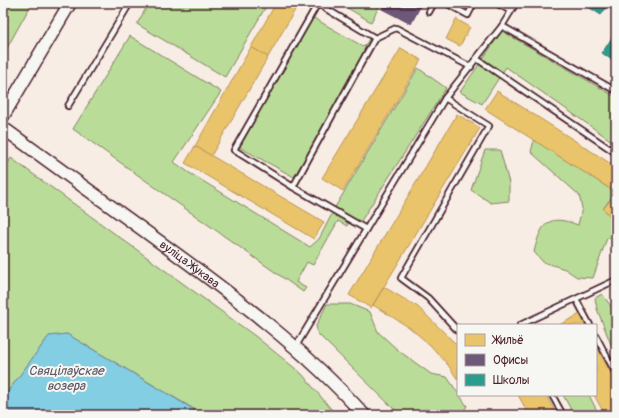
<svg xmlns="http://www.w3.org/2000/svg" width="619" height="418" font-family="Pangolin,sans-serif">
  <style>
    .green { fill: #b9dd98; stroke: #827e62 }
    .water { fill: #83cee3; stroke: #6c8899 }
    .homes { fill: #e9c46a; stroke: #b99257 }
    .offices { fill: #6d597a; stroke: #624862 }
    .schools { fill: #2a9d8f; stroke: #347771 }
    .lines { fill: none; stroke-linecap: round; stroke-linejoin: round }
    .lane-casing { stroke: #4a1f2b; stroke-width: 8 }
    .secondary-casing { stroke: #4a1f2b; stroke-width: 15 }
    .lane { stroke: #f6f6f2; stroke-width: 4.5 }
    .secondary { stroke: #f6f6f2; stroke-width: 12 }
    .labels { text-anchor: middle; stroke-width: 4; stroke-linejoin: round; paint-order: stroke }
    .street-label { font-size: 12px; fill: #4a1f2b; stroke: #f6f6f2 }
    .water-label { font-size: 13px; font-style: italic; fill: #5b5462; stroke: #f6f6f2 }
  </style>
  <rect width="100%" height="100%" fill="#f8ede5"/>
  <filter id="ink" filterUnits="userSpaceOnUse"><feTurbulence type="fractalNoise" baseFrequency=".025" numOctaves="2"/><feDisplacementMap in="SourceGraphic" scale="8" xChannelSelector="R" yChannelSelector="G"/><feConvolveMatrix kernelMatrix="1 2 1 2 8 2 1 2 1" color-interpolation-filters="sRGB"/></filter>
  <g filter="url(#ink)">
    <g class="green">
      <path d="M3,3H32L3,55Z"/>
      <path d="M149,3H268L225,77L137,24Z"/>
      <path d="M339,3H381L371,22Z"/>
      <path d="M312,17L364,47L369,39L372,41L317,139L294,177L239,147Z"/>
      <path d="M502,31L616,97V144L506,67L482,104L460,92Z"/>
      <path d="M130,36L221,92L174,162L188,172L310,247L319,239L333,212L349,221L347,226L338,221L313,265L307,262L296,282L306,288L303,292L73,129Z"/>
      <path d="M418,68L446,88L359,224L334,209Z"/>
      <path d="M534,140L615,192L603,209L616,221V238H607L593,278L577,277L565,269L543,262L534,252C541,224 547,213 578,225L582,208L579,195L531,152Z"/>
      <path d="M485,150H500L509,183V201L491,203L471,190Z"/>
      <path d="M11,158L255,336L302,374L336,415H204L67,334L49,336L3,398V172Z"/>
      <path d="M602,294L616,313V357L597,309L595,298Z"/>
      <path d="M327,304H350L370,312L378,332L399,351L431,374L447,377L467,406L461,415H400L318,334L316,326Z"/>
      <path d="M563,395H589L599,415H574Z"/>
    </g>
    <path class="water" d="M67,334L203,415H3V398L49,336Z"/>
    <g class="homes">
      <path d="M276,3H299L268,57L251,47Z"/>
      <path d="M456,19L470,27L460,46L446,39Z"/>
      <path d="M251,47L268,57L211,156L195,146Z"/>
      <path d="M401,48L421,60L343,191L322,178Z"/>
      <path d="M497,91L616,167L615,192L485,109Z"/>
      <path d="M457,114L480,128L371,308L349,295Z"/>
      <path d="M195,146L324,222L314,239L185,163Z"/>
      <path d="M616,194V221L603,209Z"/>
      <path d="M384,287L418,307L458,346V380L448,365L430,345L410,328L373,305Z"/>
      <path d="M580,314L586,325H559Z"/>
      <path d="M596,345L616,383V415H605L594,395H596Z"/>
      <path d="M518,395H546L557,415H529Z"/>
    </g>
    <path class="offices" d="M385,3H422L411,24L382,9Z"/>
    <g class="schools">
      <path d="M582,3H616V12L607,6L601,15Z"/>
      <path d="M613,36L616,38V63L602,53Z"/>
    </g>
    <g class="lines">
      <defs>
        <g id="lane">
          <path d="M318,3L234,150L293,187L375,38L396,28L471,67"/>
          <path d="M446,3L468,15L474,3"/>
          <path d="M496,3L511,11"/>
          <path d="M318,4L375,38"/>
          <path d="M429,12L434,3"/>
          <path d="M502,26L616,91"/>
          <path d="M477,59L616,153"/>
          <path d="M445,98L489,126L401,278L428,298L458,331"/>
          <path d="M68,106L130,3"/>
          <path d="M293,187L366,229"/>
          <path d="M576,299L590,325"/>
          <path d="M520,325L616,280"/>
          <path d="M596,336L616,374"/>
          <path d="M296,346L445,98L502,26L516,3"/>
          <path d="M552,395L563,415"/>
        </g>
        <g id="secondary">
          <path d="M3,116L70,3"/>
          <path id="s1" d="M3,128C57,167 110,206 164,245C235,297 305,349 364,415"/>
        </g>
      </defs>
      <use href="#lane" class="lane-casing"/>
      <use href="#secondary" class="secondary-casing"/>
      <use href="#lane" class="lane"/>
      <use href="#secondary" class="secondary"/>
    </g>
  </g>
  <g class="labels">
    <g class="street-label">
      <text dy="4" stroke="none"><textPath href="#s1" startOffset="231">вуліца Жукава</textPath></text>
    </g>
    <g class="water-label">
      <text x="66" y="375">Свяцілаўскае<tspan x="66" dy="15">возера</tspan></text>
    </g>
  </g>
  <rect width="619" height="418" fill="none" stroke="#f6f6f2" stroke-width="16"/>
  <rect x="8" y="8" width="603" height="402" fill="none" stroke="#4a1f2b" stroke-width="1.5" filter="url(#ink)"/>
  <rect x="457" y="324" width="140" height="72" fill="#f6f6f2" stroke="#b1a0a2"/>
  <rect x="465" y="334" width="20" height="12" fill="#e9c46a" stroke="#b1a0a2"/>
  <text x="493" y="344" font-size="12" fill="#4a1f2b">Жильё</text>
  <rect x="465" y="354" width="20" height="12" fill="#6d597a" stroke="#b1a0a2"/>
  <text x="493" y="364" font-size="12" fill="#4a1f2b">Офисы</text>
  <rect x="465" y="374" width="20" height="12" fill="#2a9d8f" stroke="#b1a0a2"/>
  <text x="493" y="384" font-size="12" fill="#4a1f2b">Школы</text>
</svg>
